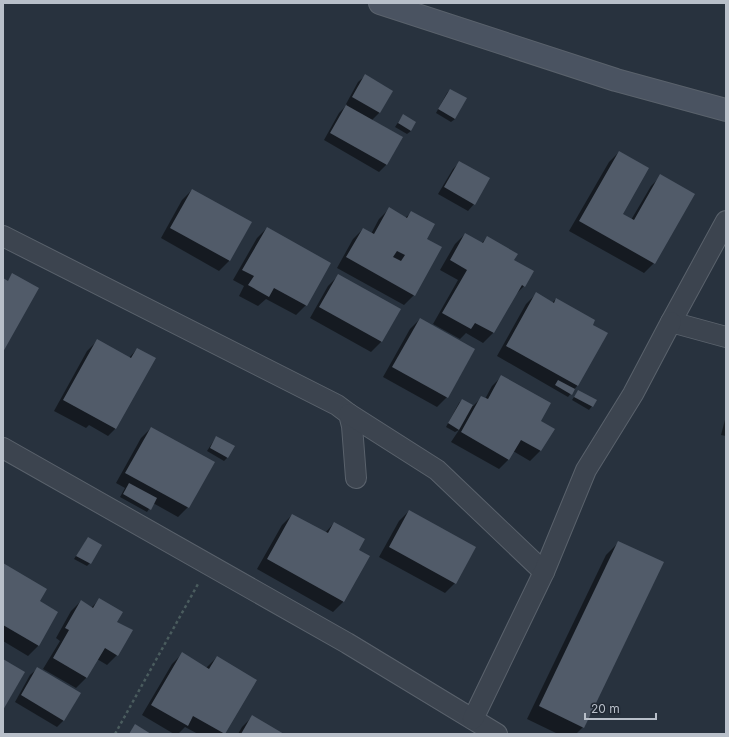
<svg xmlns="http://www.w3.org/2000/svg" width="729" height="737" font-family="Inter,sans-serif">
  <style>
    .shadow { fill: #0007 }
    .building { fill: #515b69; fill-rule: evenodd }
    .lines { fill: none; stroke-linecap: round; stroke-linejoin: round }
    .street-casing { stroke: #5a626c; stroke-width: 22 }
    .secondary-casing { stroke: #5a626c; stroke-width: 24 }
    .path { stroke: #4a5c5e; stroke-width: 2.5; stroke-dasharray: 3 3; stroke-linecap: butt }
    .street { stroke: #3c444f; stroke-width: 20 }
    .secondary { stroke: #4a5361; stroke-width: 22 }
  </style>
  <rect width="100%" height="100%" fill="#28323e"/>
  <g class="shadow">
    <path d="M365,76L392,91L379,113L372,120L402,137L386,165L379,172L324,140L339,113L347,105L346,104L358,82Z"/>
    <path d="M450,90L455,119L451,122L436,113L447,93Z"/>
    <path d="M403,115L411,131L407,134L395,127Z"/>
    <path d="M619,152L621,214L631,220L651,186L661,176L654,263L644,273L569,231L609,162Z"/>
    <path d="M460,162L474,204L468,211L438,194L453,169Z"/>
    <path d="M192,190L251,223L229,261L219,271L161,238L182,200Z"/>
    <path d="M389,209L405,218L412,212L426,239L414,295L404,305L337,268L353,239L363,229L371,234L379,219Z"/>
    <path d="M267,228L306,305L296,315L266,299L258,306L239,296L244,286L233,280L257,238Z"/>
    <path d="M465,234L482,243L487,237L524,286L514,296L493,333L483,343L466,333L460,339L433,324L458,280L440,270L455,244Z"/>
    <path d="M338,276L399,310L381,342L371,352L310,318L328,286Z"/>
    <path d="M536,294L552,303L556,299L592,325L607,334L577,386L568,397L497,356L526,304Z"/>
    <path d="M420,319L447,397L437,407L383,377L410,329Z"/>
    <path d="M97,341L129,358L137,349L154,359L115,429L108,436L89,425L86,428L54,411L87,351Z"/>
    <path d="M502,376L540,421L553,429L540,451L530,461L513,451L509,459L499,469L451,442L459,430L455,432L446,427L459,403L462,400L473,406L482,397L485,399L492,386Z"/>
    <path d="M578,391L596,401L589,410L572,400Z"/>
    <path d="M726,416V436L721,435Z"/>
    <path d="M151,428L188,507L178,517L153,503L147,512L120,497L125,488L116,483L141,438Z"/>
    <path d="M216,437L227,458L224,461L207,451Z"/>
    <path d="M409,511L455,583L445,593L379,557L399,521Z"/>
    <path d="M292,515L325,533L334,523L357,551L343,602L333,612L257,569L282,525Z"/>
    <path d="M88,538L90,563L87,566L74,559Z"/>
    <path d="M619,542L583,727L576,734H558L527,719L606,555Z"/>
    <path d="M3,564L38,602L57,613L38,646L28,656L3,641Z"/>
    <path d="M100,599L116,622L117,655L107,665L97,659L86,678L76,688L43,669L60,641L56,638L71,611L81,601L91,608Z"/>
    <path d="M182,654L206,668L217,657L223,734H198L185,727L178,734H174L142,715L172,664Z"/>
    <path d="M37,669L64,720L57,727L15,702L30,675Z"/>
    <path d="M252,717L282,734H238L242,727Z"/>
  </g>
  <g class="building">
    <path d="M365,74L393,91L380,113L352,97Z"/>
    <path d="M450,89L467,98L455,119L438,109Z"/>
    <path d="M346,105L403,137L387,165L330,133Z"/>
    <path d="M403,114L416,122L411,131L398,123Z"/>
    <path d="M619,151L649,168L623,214L634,220L660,174L695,194L655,264L579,221Z"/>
    <path d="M459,161L490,178L475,205L444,187Z"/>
    <path d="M192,189L252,222L230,261L170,228Z"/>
    <path d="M389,207L407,218L411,211L435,224L427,239L442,247L415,296L346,257L363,228L374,234ZM397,251L405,255L401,261L393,257Z"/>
    <path d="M267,227L331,263L307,306L274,288L269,297L248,285L254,276L242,270Z"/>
    <path d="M465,233L483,243L487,236L518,254L514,260L534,271L525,287L522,285L494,333L475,323L471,329L442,313L467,270L450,260Z"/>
    <path d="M12,273L39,288L3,352V278L8,281Z"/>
    <path d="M338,274L401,309L382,342L319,307Z"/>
    <path d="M536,292L554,303L556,298L595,320L593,325L608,333L578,386L506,346Z"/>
    <path d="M420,318L475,349L448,398L392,367Z"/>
    <path d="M97,339L131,358L137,348L156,358L116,429L63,400Z"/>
    <path d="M501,375L551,403L541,421L555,429L541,451L521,440L509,460L461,432L481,396L488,399Z"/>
    <path d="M558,380L575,389L572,395L555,385Z"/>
    <path d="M578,390L597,400L593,407L574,397Z"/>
    <path d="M462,399L473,405L459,430L448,423Z"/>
    <path d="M151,427L215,462L189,508L125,473Z"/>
    <path d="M216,436L235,446L228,458L210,448Z"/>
    <path d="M129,483L157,498L151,510L123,494Z"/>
    <path d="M409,510L476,547L456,584L389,547Z"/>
    <path d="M292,514L328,533L334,522L365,539L359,550L370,556L344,602L267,559Z"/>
    <path d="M88,537L102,545L91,564L76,556Z"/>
    <path d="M618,541L664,562L584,728L539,706Z"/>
    <path d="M3,563L47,589L40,601L58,612L39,646L3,625Z"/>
    <path d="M99,598L123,612L117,622L133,630L118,656L105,648L87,678L53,658L69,630L65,628L81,600L93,608Z"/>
    <path d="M182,652L209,669L217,656L257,680L225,734L193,716L188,726L151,705Z"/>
    <path d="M3,659L25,672L3,710Z"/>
    <path d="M37,667L81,693L64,721L21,695Z"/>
    <path d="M252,715L284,734H241Z"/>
    <path d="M135,724L151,734H129Z"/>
  </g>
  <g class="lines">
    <defs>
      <g id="street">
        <path d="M726,221L671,322L726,337"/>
        <path d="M3,236L337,405L349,414L352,426L356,478"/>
        <path d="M349,414L437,470L544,572"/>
        <path d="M3,448L347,643L497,734"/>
        <path d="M473,719L544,572L586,470L633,394L671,322"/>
      </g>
      <path id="secondary" d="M380,3L616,80L726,110"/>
    </defs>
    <use href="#street" class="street-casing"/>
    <use href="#secondary" class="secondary-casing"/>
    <path class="path" d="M115,734L198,584"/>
    <use href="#street" class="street"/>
    <use href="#secondary" class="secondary"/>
  </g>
  <rect width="729" height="737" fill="none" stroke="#b8bfc9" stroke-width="8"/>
  <path d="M585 713v6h71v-6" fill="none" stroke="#b8bfc9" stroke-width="2"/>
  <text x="591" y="713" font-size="12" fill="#b8bfc9" stroke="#212934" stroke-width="3" paint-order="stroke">20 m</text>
</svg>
